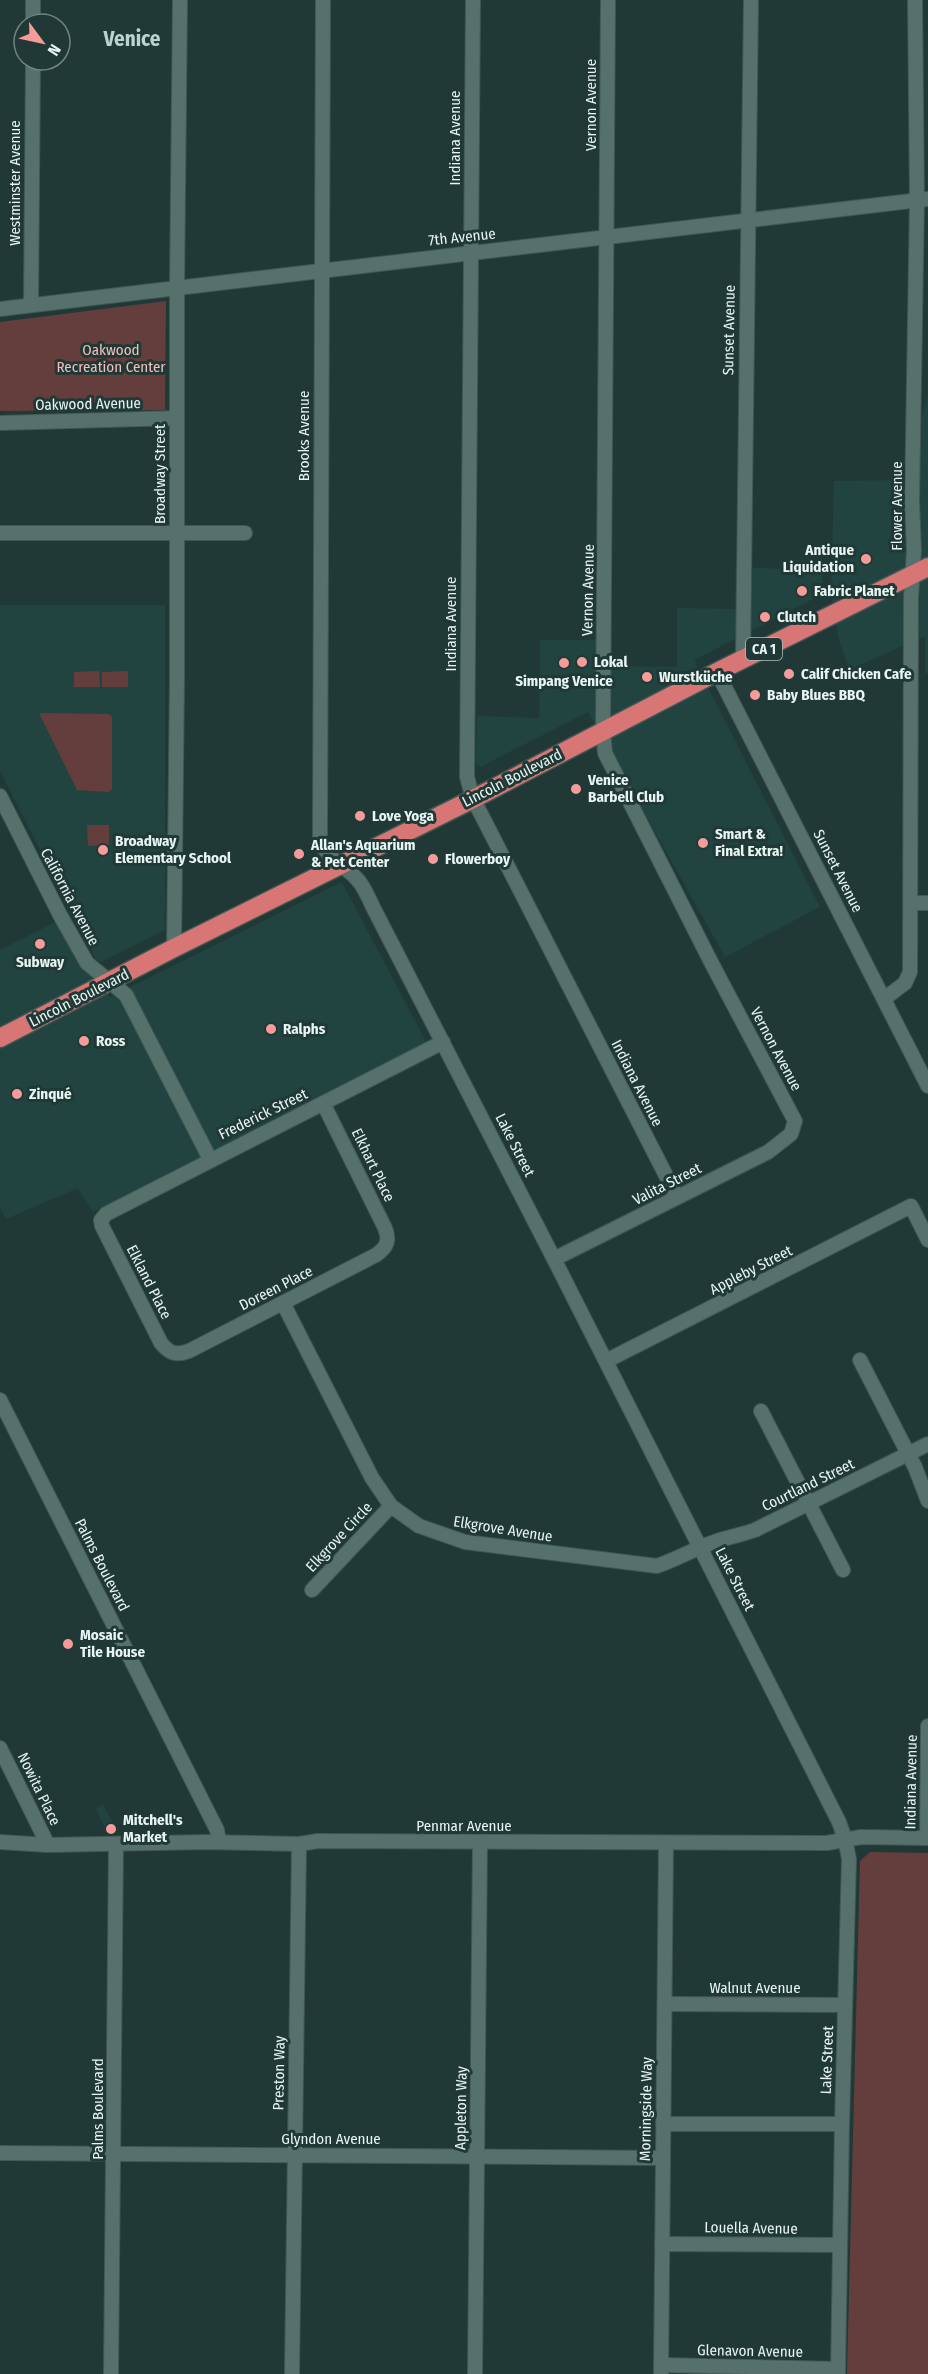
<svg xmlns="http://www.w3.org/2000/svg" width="928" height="2374" font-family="'Fira Sans Condensed',sans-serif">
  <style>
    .built { fill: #214440 }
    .green { fill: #643e3d }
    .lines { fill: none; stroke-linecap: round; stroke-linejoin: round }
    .minor-casing { stroke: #415755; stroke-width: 16 }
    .highway-casing { stroke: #415755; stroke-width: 21 }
    .minor { stroke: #56706c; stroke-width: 14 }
    .highway { stroke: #d77675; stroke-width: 18 }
    .poi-dot { fill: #f59b99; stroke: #203936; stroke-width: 2 }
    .labels { text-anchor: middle; stroke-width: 6; stroke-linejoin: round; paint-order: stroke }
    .shield { fill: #203936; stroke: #abbdba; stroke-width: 1.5 }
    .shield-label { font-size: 14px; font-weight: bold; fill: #e7f5f3 }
    .street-label { font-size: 15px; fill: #e7f5f3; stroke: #203936 }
    .park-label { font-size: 15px; fill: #f5bebb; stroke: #203936 }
    .poi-label { font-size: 15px; font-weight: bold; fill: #e7f5f3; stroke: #203936; text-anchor: start }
    .district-label { font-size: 21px; font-weight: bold; fill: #b8d4d0; stroke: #203936 }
  </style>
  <rect width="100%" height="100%" fill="#203936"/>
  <g class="built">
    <path d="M928,394V673H925V636L849,670L838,636L831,592L834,481L905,480Z"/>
    <path d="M787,560L822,561L823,594L694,660L820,907L725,957L588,712L480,767L476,763L477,716L539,718L540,640H598V666L677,667V608L736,609L735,567L786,569Z"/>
    <path d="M0,605H165V930L101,962L96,959L0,771Z"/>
    <path d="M342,882L426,1042L93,1212L78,1188L6,1219L0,1208V950L55,922L110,997Z"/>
    <path d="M103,1804L118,1833L107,1832L96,1809Z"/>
  </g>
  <g class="green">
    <path d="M166,301L165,410L0,411V322Z"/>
    <path d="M99,671L100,687H74V672Z"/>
    <path d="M128,671V687H102V672Z"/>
    <path d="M39,713L109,714L112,717V789L109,792L77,790Z"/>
    <path d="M87,825H109V845L88,846Z"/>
    <path d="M870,1852L928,1853V2374H847L860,1861Z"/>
  </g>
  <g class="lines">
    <defs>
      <g id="minor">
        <path d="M323,0L320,841C330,862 343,864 357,879C365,887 370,902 376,913L554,1259L839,1822L845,1839L849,1859L842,2124L838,2374"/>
        <path d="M473,0L467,777L473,799L482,816L677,1197"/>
        <path d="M33,24V0"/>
        <path d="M31,305L33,60"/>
        <path d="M0,309L928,199"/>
        <path d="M0,423L177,418"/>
        <path d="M0,533H245"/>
        <path d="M743,660L751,0"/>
        <path d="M717,672L928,1086"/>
        <path d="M0,796L60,915L87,963L126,995L210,1159"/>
        <path d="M911,903H928"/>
        <path d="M174,948L177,678V287L180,0"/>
        <path d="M884,999L905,983L910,972L911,597L914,550L912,501L917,200L915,0"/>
        <path d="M323,1103L385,1228C390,1241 387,1247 376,1255L189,1351C176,1356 169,1353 161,1343L102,1226L101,1220L106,1214L443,1042"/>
        <path d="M554,1259L768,1152L791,1134L795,1121L712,964L605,753L603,731L608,0"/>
        <path d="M283,1303L372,1478L391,1506L419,1526L465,1542L657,1566C677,1559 694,1549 714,1542C728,1537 741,1535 755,1530L928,1444"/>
        <path d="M860,1360L915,1467L928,1501"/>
        <path d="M606,1361L911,1206L928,1240"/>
        <path d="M0,1400L217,1830L219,1842"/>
        <path d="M761,1411L843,1570"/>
        <path d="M312,1590L391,1506"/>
        <path d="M0,1748L48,1845"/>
        <path d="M927,1838L928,1726"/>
        <path d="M0,1842L48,1845L207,1842L299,1844L318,1841L827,1843L861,1837L928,1838"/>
        <path d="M665,2004L845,2005"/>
        <path d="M663,2124H842"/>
        <path d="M0,2153L662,2158"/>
        <path d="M662,2244L840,2245"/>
        <path d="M661,2365L838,2369"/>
        <path d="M111,2374L116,1844"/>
        <path d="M292,2374L299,1844"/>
        <path d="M475,2374L480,1842"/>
        <path d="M661,2374L666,1844"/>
      </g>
      <path id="highway" d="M0,1038L174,948L473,799L717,672L928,567"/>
    </defs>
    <use href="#minor" class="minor-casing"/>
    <use href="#highway" class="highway-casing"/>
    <use href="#minor" class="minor"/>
    <use href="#highway" class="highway"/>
  </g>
  <g class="poi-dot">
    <circle cx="866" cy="559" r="6"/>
    <circle cx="802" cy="591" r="6"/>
    <circle cx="765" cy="617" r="6"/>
    <circle cx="582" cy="662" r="6"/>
    <circle cx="564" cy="663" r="6"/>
    <circle cx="789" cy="674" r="6"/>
    <circle cx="647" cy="677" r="6"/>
    <circle cx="755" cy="695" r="6"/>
    <circle cx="576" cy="789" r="6"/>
    <circle cx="360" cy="816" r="6"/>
    <circle cx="703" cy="843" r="6"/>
    <circle cx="103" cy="850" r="6"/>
    <circle cx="299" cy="854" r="6"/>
    <circle cx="433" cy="859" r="6"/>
    <circle cx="40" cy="944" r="6"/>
    <circle cx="271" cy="1029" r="6"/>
    <circle cx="84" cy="1041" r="6"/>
    <circle cx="17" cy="1094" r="6"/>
    <circle cx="68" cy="1644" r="6"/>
    <circle cx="111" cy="1829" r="6"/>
  </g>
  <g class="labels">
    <rect class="shield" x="746" y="638" width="36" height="22" rx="4.5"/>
    <g class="shield-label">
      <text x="764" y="654">CA 1</text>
    </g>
    <g class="street-label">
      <text transform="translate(591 105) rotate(-90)" y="5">Vernon Avenue</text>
      <text transform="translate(455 138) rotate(-90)" y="5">Indiana Avenue</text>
      <text transform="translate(15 183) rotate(-90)" y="5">Westminster Avenue</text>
      <text transform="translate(462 237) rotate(-6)" y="5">7th Avenue</text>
      <text transform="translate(729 330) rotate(-89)" y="5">Sunset Avenue</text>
      <text transform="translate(88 404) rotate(-1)" y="5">Oakwood Avenue</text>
      <text transform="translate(304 436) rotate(-90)" y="5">Brooks Avenue</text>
      <text transform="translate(160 474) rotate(-90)" y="5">Broadway Street</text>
      <text transform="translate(897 506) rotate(-90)" y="5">Flower Avenue</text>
      <text transform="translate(588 590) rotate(-89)" y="5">Vernon Avenue</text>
      <text transform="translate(451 624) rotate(-90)" y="5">Indiana Avenue</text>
      <text transform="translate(512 778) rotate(-27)" y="5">Lincoln Boulevard</text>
      <text transform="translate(838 871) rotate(63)" y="5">Sunset Avenue</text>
      <text transform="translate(70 897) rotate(62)" y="5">California Avenue</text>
      <text transform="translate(79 998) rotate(-27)" y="5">Lincoln Boulevard</text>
      <text transform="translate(776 1049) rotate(62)" y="5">Vernon Avenue</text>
      <text transform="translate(637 1083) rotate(63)" y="5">Indiana Avenue</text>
      <text transform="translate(263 1114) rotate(-26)" y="5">Frederick Street</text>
      <text transform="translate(515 1145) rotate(63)" y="5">Lake Street</text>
      <text transform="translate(373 1165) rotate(64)" y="5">Elkhart Place</text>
      <text transform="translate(667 1184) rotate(-27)" y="5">Valita Street</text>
      <text transform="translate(751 1270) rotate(-27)" y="5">Appleby Street</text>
      <text transform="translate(149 1282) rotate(63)" y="5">Elkland Place</text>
      <text transform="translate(276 1288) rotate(-27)" y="5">Doreen Place</text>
      <text transform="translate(808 1485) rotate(-26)" y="5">Courtland Street</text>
      <text transform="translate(503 1529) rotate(9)" y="5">Elkgrove Avenue</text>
      <text transform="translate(339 1537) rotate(-47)" y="5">Elkgrove Circle</text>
      <text transform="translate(102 1565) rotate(63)" y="5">Palms Boulevard</text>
      <text transform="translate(735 1579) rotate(63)" y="5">Lake Street</text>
      <text transform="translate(911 1782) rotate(-89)" y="5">Indiana Avenue</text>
      <text transform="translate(39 1789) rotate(64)" y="5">Nowita Place</text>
      <text x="464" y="1831">Penmar Avenue</text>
      <text x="755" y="1993">Walnut Avenue</text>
      <text transform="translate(827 2060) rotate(-88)" y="5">Lake Street</text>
      <text transform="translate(279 2073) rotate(-89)" y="5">Preston Way</text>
      <text transform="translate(461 2108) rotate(-89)" y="5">Appleton Way</text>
      <text transform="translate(98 2109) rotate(-90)" y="5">Palms Boulevard</text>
      <text transform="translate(646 2109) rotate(-89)" y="5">Morningside Way</text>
      <text x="331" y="2144">Glyndon Avenue</text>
      <text transform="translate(751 2228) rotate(1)" y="5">Louella Avenue</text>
      <text transform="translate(750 2351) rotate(1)" y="5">Glenavon Avenue</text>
    </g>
    <g class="park-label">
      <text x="111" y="355">Oakwood<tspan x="111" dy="17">Recreation Center</tspan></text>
    </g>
    <g class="poi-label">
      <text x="854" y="555" text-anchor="end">Antique<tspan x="854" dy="17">Liquidation</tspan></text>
      <text x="814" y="596">Fabric Planet</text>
      <text x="777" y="622">Clutch</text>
      <text x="594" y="667">Lokal</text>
      <text x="801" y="679">Calif Chicken Cafe</text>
      <text x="659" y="682">Wurstküche</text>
      <text x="564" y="686" text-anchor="middle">Simpang Venice</text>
      <text x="767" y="700">Baby Blues BBQ</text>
      <text x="588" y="785">Venice<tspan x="588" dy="17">Barbell Club</tspan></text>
      <text x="372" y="821">Love Yoga</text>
      <text x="715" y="839">Smart &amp;<tspan x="715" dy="17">Final Extra!</tspan></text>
      <text x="115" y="846">Broadway<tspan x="115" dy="17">Elementary School</tspan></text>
      <text x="311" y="850">Allan's Aquarium<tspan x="311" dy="17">&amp; Pet Center</tspan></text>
      <text x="445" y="864">Flowerboy</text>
      <text x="40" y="967" text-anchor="middle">Subway</text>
      <text x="283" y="1034">Ralphs</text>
      <text x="96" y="1046">Ross</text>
      <text x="29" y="1099">Zinqué</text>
      <text x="80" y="1640">Mosaic<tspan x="80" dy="17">Tile House</tspan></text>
      <text x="123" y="1825">Mitchell's<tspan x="123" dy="17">Market</tspan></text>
    </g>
    <g class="district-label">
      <text x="132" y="46">Venice</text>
    </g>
  </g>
  <g transform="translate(42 42) rotate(123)"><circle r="28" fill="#203936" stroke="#708482" stroke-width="1.5"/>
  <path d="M0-4.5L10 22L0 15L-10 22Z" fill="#f59b99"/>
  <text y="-9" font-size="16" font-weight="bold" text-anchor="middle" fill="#e7f5f3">N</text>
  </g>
</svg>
